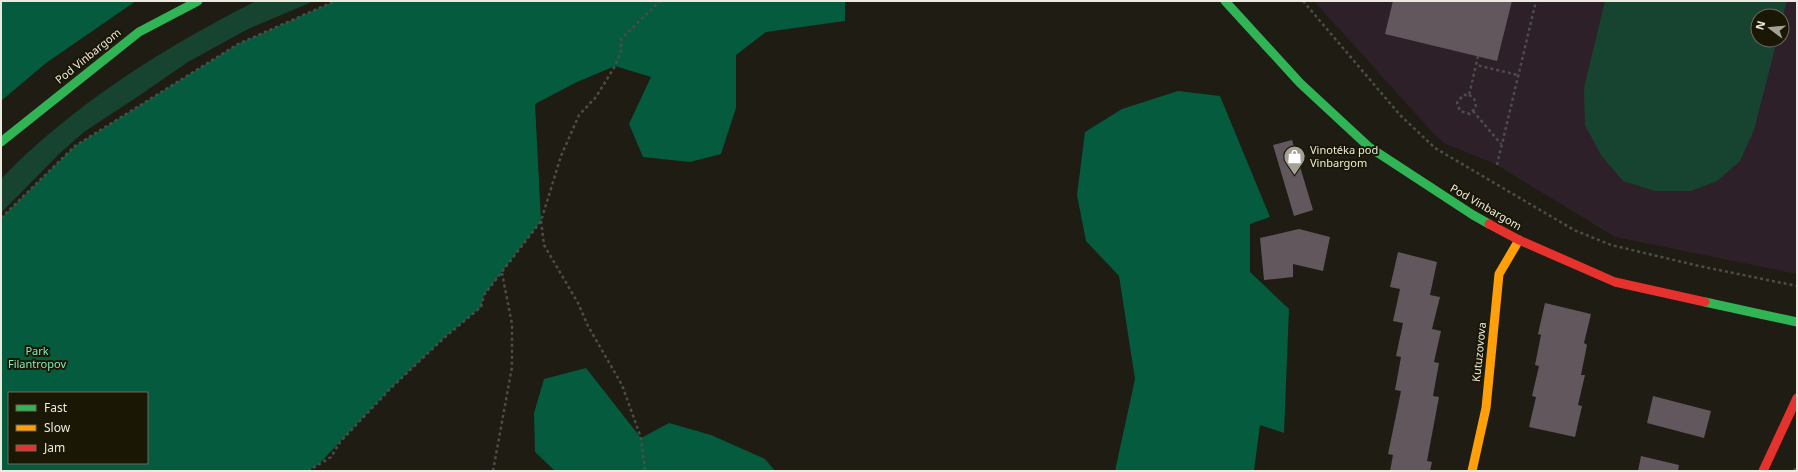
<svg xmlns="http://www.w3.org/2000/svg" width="1798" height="472" font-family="'Noto Sans',sans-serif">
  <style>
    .education { fill: #2e2029; fill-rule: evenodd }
    .green { fill: #174430 }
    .forest { fill: #045b3d; fill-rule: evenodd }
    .building { fill: #61575d }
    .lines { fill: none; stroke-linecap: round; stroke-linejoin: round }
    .path { stroke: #4c4d4a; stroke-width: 2.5; stroke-dasharray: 3 3; stroke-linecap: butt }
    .fast { stroke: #30b455; stroke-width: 9 }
    .slow { stroke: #ff9f0a; stroke-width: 9 }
    .jam { stroke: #e5322d; stroke-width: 9 }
    .labels { text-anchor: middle; stroke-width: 4; stroke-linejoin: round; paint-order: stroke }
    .street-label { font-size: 11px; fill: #eceade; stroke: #1a1705 }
    .poi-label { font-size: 11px; fill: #eceade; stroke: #1a1705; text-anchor: start }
    .park-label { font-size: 11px; fill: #7deebb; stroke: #1a1705 }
  </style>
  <rect width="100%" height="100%" fill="#1e1c13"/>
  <path class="education" d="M1314,1H1797V274L1615,237L1497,165L1444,143L1434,134ZM1758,16H1782V40H1758Z"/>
  <g class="green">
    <path d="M256,1H314L248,29L188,62L140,95L84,132L58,155L1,213V179C72,105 165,47 256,1Z"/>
    <path d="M1605,1H1787L1782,19V16H1758V40H1777L1754,130L1740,161L1717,181L1691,191H1655L1623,181L1601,155L1585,125L1584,88Z"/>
  </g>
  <g class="forest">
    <path d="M1,1H136L46,63L1,101Z"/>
    <path d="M335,1H845V21L766,32L736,55V108L721,154L690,162L643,157L629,124L651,77L615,66L577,82L535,104L541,221L484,295L481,307L445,337L391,388L319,464L308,471H1V218L75,146L238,44ZM9,393H147V463H9Z"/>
    <path d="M1178,91L1220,96L1270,217L1250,224V272L1289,309L1284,433L1260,425L1254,471H1115L1135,379L1119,276L1086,241L1077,195L1085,132L1122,109Z"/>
    <path d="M586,368L641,438L669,423L711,435L765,459L775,471H555L535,452L534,413L544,379Z"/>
  </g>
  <g class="building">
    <path d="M1393,1H1512L1497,61L1385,34Z"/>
    <path d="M1292,140L1313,210L1294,216L1273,145Z"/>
    <path d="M1299,229L1330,237L1323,271L1293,264V277L1264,280L1260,238Z"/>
    <path d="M1398,252L1437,262L1430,295L1440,297L1432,329L1441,331L1434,362L1439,363L1433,396L1439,397L1427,461L1432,462L1430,471H1390L1393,455L1388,454L1401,391L1395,390L1401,357L1396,356L1403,323L1393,321L1400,289L1390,287Z"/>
    <path d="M1545,303L1591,314L1584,343L1587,345L1581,375H1585L1578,405L1582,406L1575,437L1529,427L1536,397L1532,396L1539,366L1535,365L1541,335L1538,334Z"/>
    <path d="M1653,396L1711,411L1704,438L1647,423Z"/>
    <path d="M1641,456L1679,465L1678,471H1638Z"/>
  </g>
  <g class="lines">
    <g class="path">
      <path d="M1303,1L1400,115L1435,148L1574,230L1611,245L1699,266L1797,286"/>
      <path d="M1478,56L1476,65L1518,75"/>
      <path d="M1469,95L1474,98L1476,107L1470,114L1460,111L1457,103L1463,95H1469L1476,65"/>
      <path d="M1473,111L1501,144"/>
      <path d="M1497,165L1536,1"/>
      <path d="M1,218L75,146L238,44L335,1"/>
      <path d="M541,221L544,245L578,303L588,326L622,385L641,438L645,471"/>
      <path d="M308,471L331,457L340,442L391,388L445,337L481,307L484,295L541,221L561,156L579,115L596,97L615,66L621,51V39L660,1"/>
      <path d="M493,471L512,367V324L502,273"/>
      <path d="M1794,471L1797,465"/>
    </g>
    <g class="fast">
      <path d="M1225,1L1300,83L1369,147L1473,215L1489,224"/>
      <path d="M1,142L139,32L198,1"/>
      <path d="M1705,302L1797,322"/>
    </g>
    <path class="slow" d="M1472,471L1486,408L1499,274L1519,240"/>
    <g class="jam">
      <path d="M1489,224L1519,240L1615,282L1705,302"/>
      <path d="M1763,471L1797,398"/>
    </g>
  </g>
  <defs>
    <symbol id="shop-pin" viewBox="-11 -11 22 30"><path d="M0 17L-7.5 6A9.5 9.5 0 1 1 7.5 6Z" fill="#a4a297" stroke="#1a1705"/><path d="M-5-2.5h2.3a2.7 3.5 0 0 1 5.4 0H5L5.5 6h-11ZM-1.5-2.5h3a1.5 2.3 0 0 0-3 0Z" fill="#fff"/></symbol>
  </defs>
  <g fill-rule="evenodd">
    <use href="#shop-pin" x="1282" y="144" width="25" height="34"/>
  </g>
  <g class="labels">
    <g class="street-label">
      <text transform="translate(88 56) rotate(-39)" y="4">Pod Vinbargom</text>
      <text transform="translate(1486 207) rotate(30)" y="4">Pod Vinbargom</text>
      <text transform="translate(1479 352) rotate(-84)" y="4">Kutuzovova</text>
    </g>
    <g class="poi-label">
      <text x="1310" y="154">Vinotéka pod<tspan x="1310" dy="13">Vinbargom</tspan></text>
    </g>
    <g class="park-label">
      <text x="37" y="355">Park<tspan x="37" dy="13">Filantropov</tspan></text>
    </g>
  </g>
  <rect width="1798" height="472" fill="none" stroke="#eceade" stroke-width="4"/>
  <rect x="8" y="392" width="140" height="72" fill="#1a1705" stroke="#6e6b5c"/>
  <rect x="16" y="405" width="20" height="6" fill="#30b455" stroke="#6e6b5c"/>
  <text x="44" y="412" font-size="12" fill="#eceade">Fast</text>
  <rect x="16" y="425" width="20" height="6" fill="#ff9f0a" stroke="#6e6b5c"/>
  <text x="44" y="432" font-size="12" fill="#eceade">Slow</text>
  <rect x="16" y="445" width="20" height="6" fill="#e5322d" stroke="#6e6b5c"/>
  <text x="44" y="452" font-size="12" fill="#eceade">Jam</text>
  <g transform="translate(1770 28) rotate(286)"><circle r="19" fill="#1a1705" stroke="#6e6b5c"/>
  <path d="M0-3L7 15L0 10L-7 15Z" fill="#a4a297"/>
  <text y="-6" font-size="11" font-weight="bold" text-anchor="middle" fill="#eceade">N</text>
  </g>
</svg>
